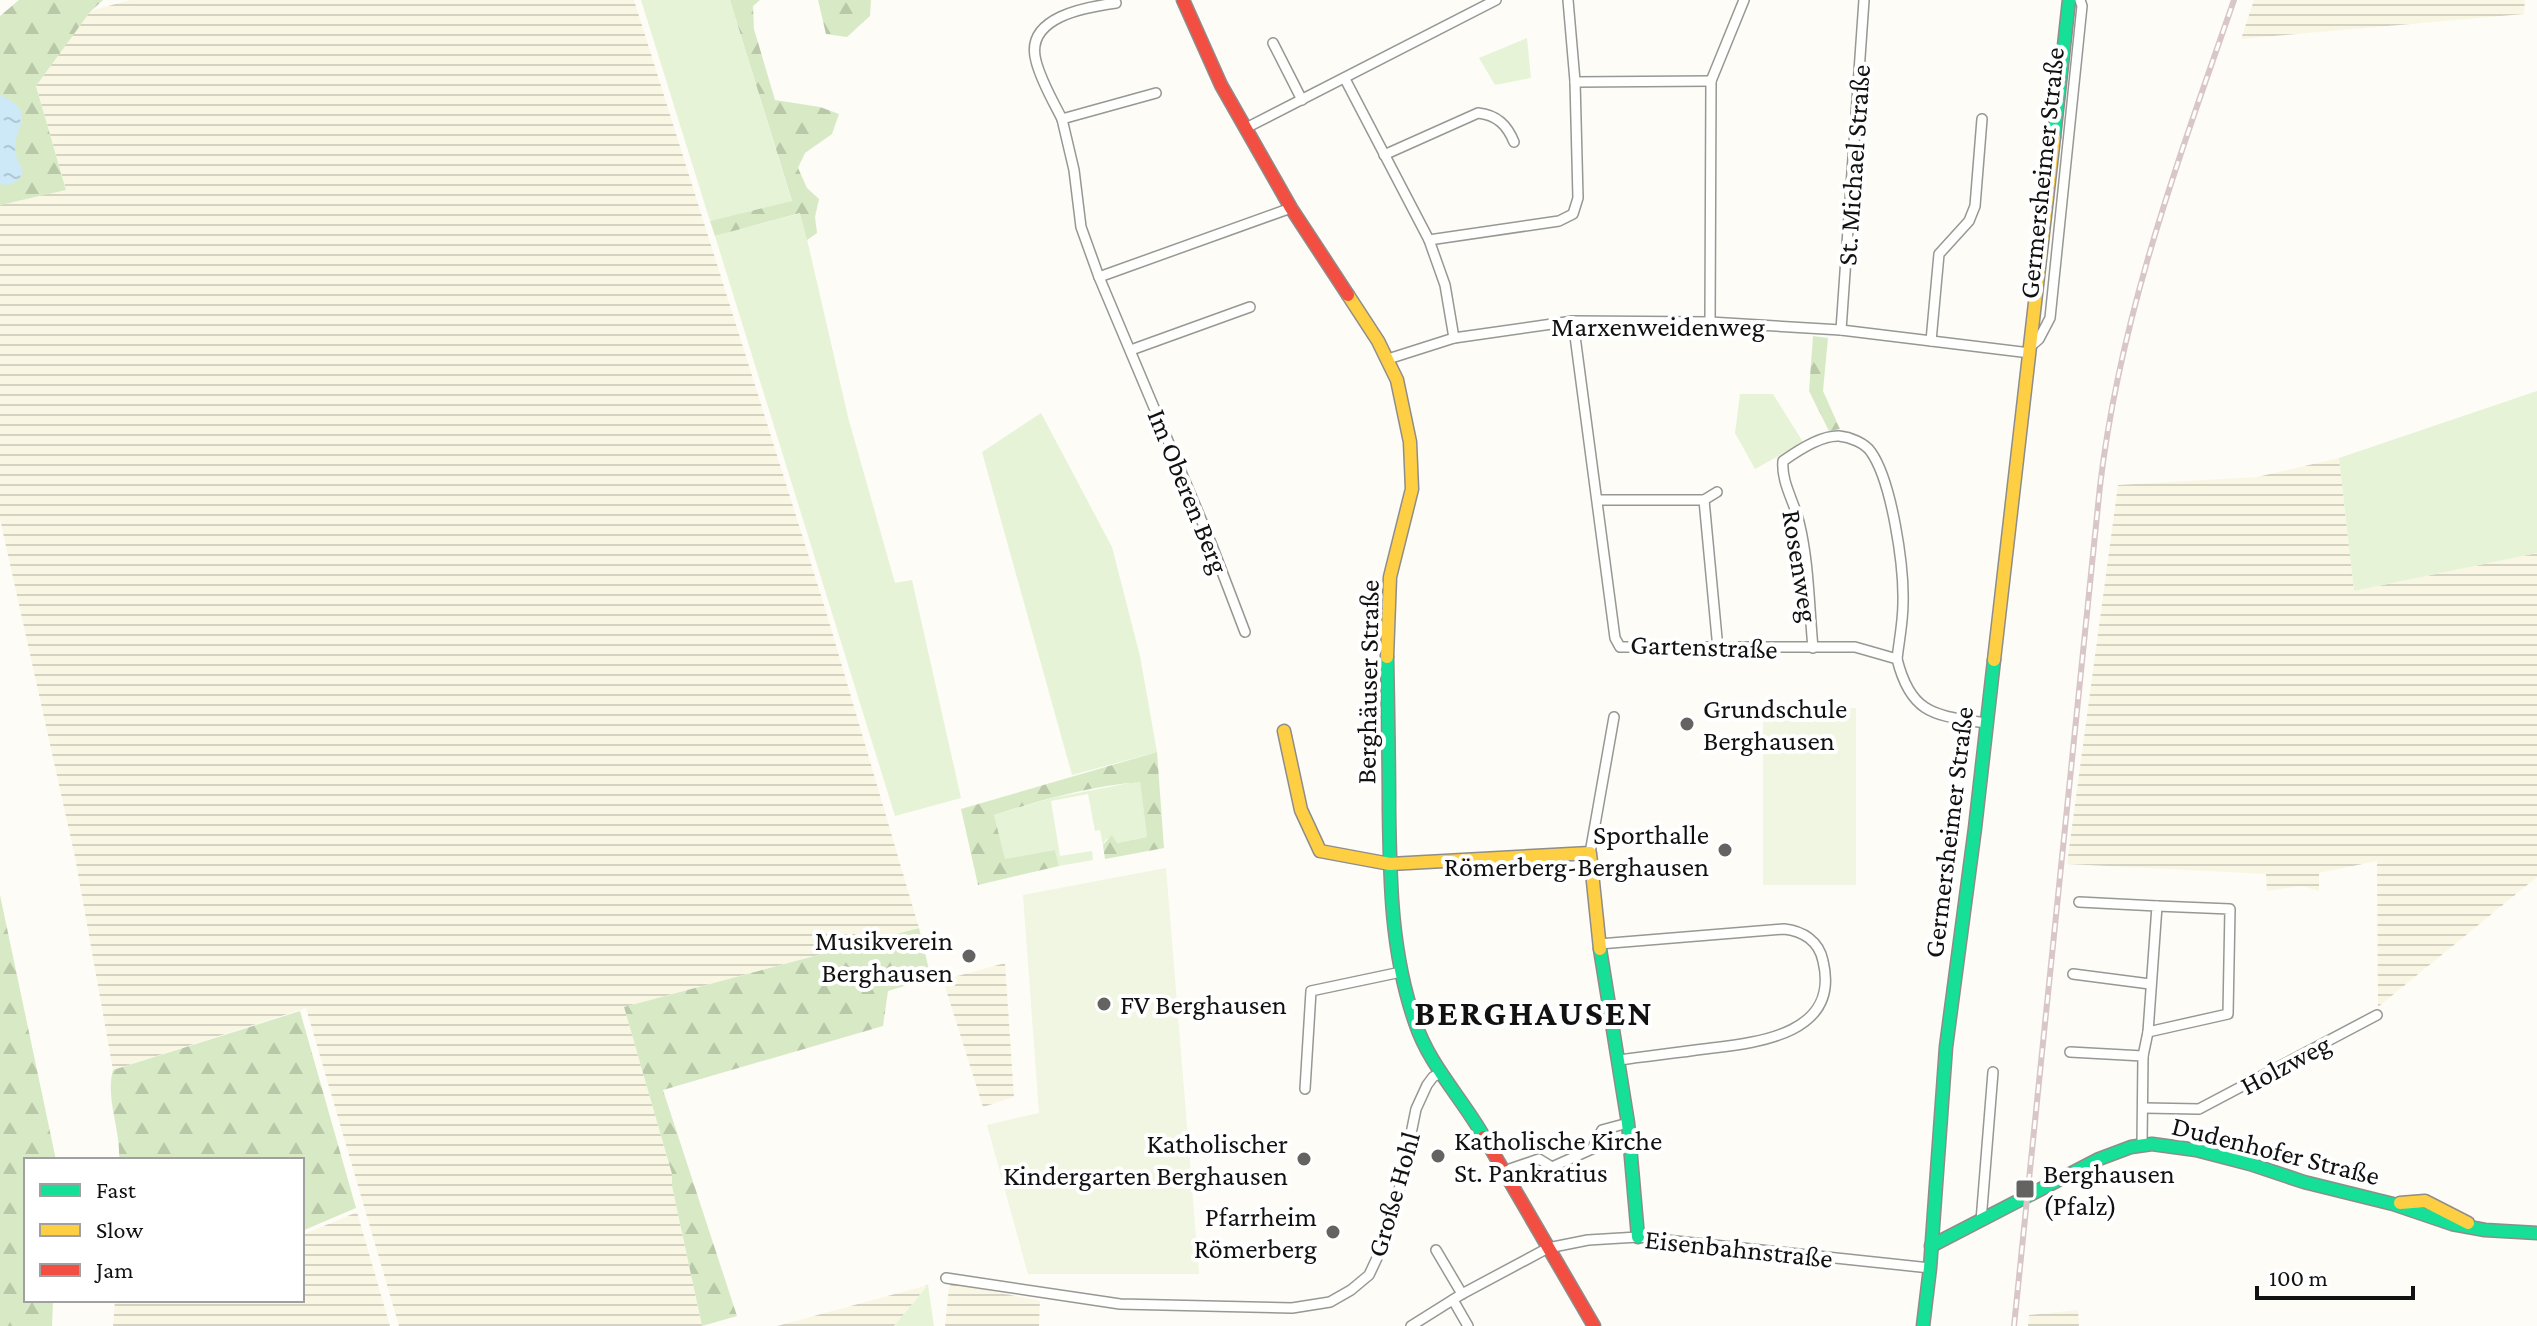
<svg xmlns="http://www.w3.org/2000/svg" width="2537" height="1326" font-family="'Crimson Pro',serif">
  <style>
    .farmland { fill: url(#farmland-rules) }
    .green { fill: #e7f3d7 }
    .forest { fill: url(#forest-firs) }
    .pitch { fill: #f0f6e1 }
    .water { fill: url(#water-ripples) }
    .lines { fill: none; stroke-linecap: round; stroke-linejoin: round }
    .street-casing { stroke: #979795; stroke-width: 12 }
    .fast-casing { stroke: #8e8d8b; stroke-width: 15 }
    .slow-casing { stroke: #8e8d8b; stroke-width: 15 }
    .jam-casing { stroke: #8e8d8b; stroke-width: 15 }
    .street { stroke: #fffffe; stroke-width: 9 }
    .fast { stroke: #16e098; stroke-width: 12 }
    .slow { stroke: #ffcf43; stroke-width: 12 }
    .jam { stroke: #f24e42; stroke-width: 12 }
    .rail-casing { stroke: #d9c6c7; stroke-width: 6 }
    .rail { stroke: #fff; stroke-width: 3; stroke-dasharray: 9; stroke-linecap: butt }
    .poi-dot { fill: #646362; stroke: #fff; stroke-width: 3 }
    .labels { text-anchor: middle; stroke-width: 8; stroke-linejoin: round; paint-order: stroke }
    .street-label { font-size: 28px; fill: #111; stroke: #fff }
    .poi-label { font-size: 28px; fill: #111; stroke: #fff; text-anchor: start }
    .district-label { font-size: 36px; font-weight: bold; letter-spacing: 2px; fill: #111; stroke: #fff }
  </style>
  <defs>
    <pattern id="farmland-rules" width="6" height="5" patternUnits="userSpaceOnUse" patternTransform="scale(2)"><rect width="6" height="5" fill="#f9f7e4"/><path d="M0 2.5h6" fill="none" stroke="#d4d3c3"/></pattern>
    <pattern id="forest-firs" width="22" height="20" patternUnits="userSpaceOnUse" patternTransform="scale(2)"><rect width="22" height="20" fill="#d8eac5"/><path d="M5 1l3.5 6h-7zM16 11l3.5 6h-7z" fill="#b8c8a8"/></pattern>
    <pattern id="water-ripples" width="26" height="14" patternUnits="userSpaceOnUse" patternTransform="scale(2)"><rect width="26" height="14" fill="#cde8f7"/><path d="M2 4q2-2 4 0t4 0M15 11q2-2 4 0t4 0" fill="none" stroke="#afc6d3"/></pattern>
  </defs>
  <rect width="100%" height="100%" fill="#fdfcf7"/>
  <g class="farmland">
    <path d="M130,0H634L825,608L919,928L624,1007L672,1174V1186L702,1326H399L306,1008L113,1070L75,857L0,519V205L66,189L36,86L90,11Z"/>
    <path d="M2254,0H2525L2524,14L2241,39Z"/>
    <path d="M2339,458L2354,591L2537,553V877L2378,1007L2377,861L2319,873V891L2302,886L2267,891L2266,874L2067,864L2118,485L2257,477Z"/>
    <path d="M1005,963L1014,1097L983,1107L943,980Z"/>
    <path d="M357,1212L390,1326H113L115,1300H302V1235Z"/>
    <path d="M953,1283L1040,1301L1039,1326H945L949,1287Z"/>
    <path d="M928,1285L894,1326H777Z"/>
    <path d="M2078,1310L2079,1326H2028L2029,1315Z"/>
  </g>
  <g class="green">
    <path d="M641,0H730L792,202L710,221Z"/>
    <path d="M1527,38L1531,78L1495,85L1479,58Z"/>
    <path d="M801,213L848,417L895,583L912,580L961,798L895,816L715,236Z"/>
    <path d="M2537,391V553L2354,591L2339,458Z"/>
    <path d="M1740,394H1773L1803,442L1755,469L1735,433Z"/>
    <path d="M1041,413L1112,547L1140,656L1157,752L1072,775L982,452Z"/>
    <path d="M1140,781L1147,837L1117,843L1106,839L1103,845L1100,830L1095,831L1088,794L1051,801L1060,856L1092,851L1093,860L1059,866L1055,850L1004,860L994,815L1052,798Z"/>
    <path d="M928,1285L934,1326H894Z"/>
  </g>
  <g class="forest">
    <path d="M19,0H103L90,12L36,86L66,190L0,205V16Z"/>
    <path d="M730,0H760L753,6L754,29L775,100L820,107L839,114L832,134L805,153L798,168L807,188L819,199L815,217L817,233L807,240L800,213L715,236L710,221L792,201Z"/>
    <path d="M818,0H871L870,16L847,37L826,34Z"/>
    <path d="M1813,336L1828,338L1823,391L1840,429L1829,431L1809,391Z"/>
    <path d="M1157,752L1164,848L1105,859L1103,845L1112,835L1117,843L1147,837L1140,782C1090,786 1041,800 994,815L1005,859L1055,850L1059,866L978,885L961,809Z"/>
    <path d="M0,895L56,1160H26V1300H53L52,1326H0Z"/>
    <path d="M919,928L931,978L888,991L883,1026L663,1090L737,1316L702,1326L672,1186V1174L624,1007Z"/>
    <path d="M300,1011L356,1208L302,1231V1160H119C121,1130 105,1099 113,1070Z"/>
  </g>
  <g class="pitch">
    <rect x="1763" y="708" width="93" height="177"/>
    <path d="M1166,868L1199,1274H1028L987,1125L1039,1113L1023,895Z"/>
  </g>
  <path class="water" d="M0,95C42,113 10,129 16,154C17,160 21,166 23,172L18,181L7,185L0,184Z"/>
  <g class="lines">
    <defs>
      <g id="street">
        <path d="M1116,3C1086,7 1024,17 1036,61C1041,81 1053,101 1062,119L1156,93"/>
        <path d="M1273,43L1302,100"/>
        <path d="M1345,79L1429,240L1559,221L1573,214L1578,198L1575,81L1568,0"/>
        <path d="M1575,82L1711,81"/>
        <path d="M1062,119L1074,170L1081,227L1099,277"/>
        <path d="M1246,128L1496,0"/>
        <path d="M1384,155L1478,113C1497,115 1507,125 1514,142"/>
        <path d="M1429,240L1445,285L1454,338"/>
        <path d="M1573,321L1615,638L1620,647H1855L1897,659C1911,715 1935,715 1985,723"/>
        <path d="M1710,322L1711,81L1744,0"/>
        <path d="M1841,330L1864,0"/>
        <path d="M1931,341L1939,254L1969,221L1975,206L1982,119"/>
        <path d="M2032,345L2039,339L2050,318L2082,6L2080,0"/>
        <path d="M1131,350L1250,307"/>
        <path d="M1388,359L1454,338L1573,321L1710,322L1841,330L2030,353"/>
        <path d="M1598,500H1704L1718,649"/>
        <path d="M1704,500L1717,492"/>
        <path d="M1245,632L1211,543L1099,277L1291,208"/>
        <path d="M1813,648C1809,606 1809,562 1799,522C1794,501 1781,482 1783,461C1797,451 1821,435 1839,436C1850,437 1865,443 1871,452C1892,482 1904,566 1903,603C1903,622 1899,641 1897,659"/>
        <path d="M1590,853L1614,717"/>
        <path d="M2079,902L2157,906L2148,1032L2143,1056L2142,1144"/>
        <path d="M1599,944L1784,929C1803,931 1819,941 1823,961C1841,1036 1754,1043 1704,1049C1676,1053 1647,1056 1619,1060"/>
        <path d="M2073,974L2150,984"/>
        <path d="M2148,1032L2228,1014L2230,909L2157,906"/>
        <path d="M2070,1052L2143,1056"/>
        <path d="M1305,1089L1311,991L1401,972"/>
        <path d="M2144,1108L2199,1109L2377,1015"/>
        <path d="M1504,1171L1539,1159L1552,1167L1592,1149L1602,1130L1628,1123"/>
        <path d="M1981,1221L1993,1072"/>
        <path d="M1436,1250L1462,1294"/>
        <path d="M946,1278L1120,1304L1292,1308L1330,1302L1351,1290L1369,1275L1377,1258L1401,1183L1416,1109L1427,1085L1433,1077L1442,1072"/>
        <path d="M1453,1300L1468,1326"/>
        <path d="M1411,1326L1462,1294L1548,1248L1588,1240L1638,1237L1930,1268"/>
      </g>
      <g id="fast">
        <path d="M2054,137L2069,0"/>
        <path d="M1387,657C1388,708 1389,759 1389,810C1390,882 1391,953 1415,1022C1429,1065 1462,1098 1484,1137"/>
        <path d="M1600,949L1628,1123L1638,1237"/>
        <path d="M1931,1246L2099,1159L2131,1147L2152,1144L2196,1150L2250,1164L2304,1182L2393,1204L2452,1224L2485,1230L2537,1233"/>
        <path d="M1923,1326L1930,1268L1946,1047L1975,828L1994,660"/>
      </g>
      <g id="slow">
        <path d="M1348,295L1378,341L1397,380L1410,442L1412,489L1390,577L1387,657"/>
        <path d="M1994,660L2054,137"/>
        <path d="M1284,731L1301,810L1320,851L1390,864L1590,853L1600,949"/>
        <path d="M2400,1203L2425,1201L2468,1223"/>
      </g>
      <g id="jam">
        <path d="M1183,0L1221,85L1291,208L1348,295"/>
        <path d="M1484,1137L1594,1326"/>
      </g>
    </defs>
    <use href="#street" class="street-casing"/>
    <use href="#fast" class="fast-casing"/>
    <use href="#slow" class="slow-casing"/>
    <use href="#jam" class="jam-casing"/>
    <use href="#street" class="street"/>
    <use href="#fast" class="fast"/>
    <use href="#slow" class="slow"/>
    <use href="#jam" class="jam"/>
    <defs>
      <path id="rail" d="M2014,1326L2100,486C2120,316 2178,161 2234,0"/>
    </defs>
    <use href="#rail" class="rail-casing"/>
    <use href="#rail" class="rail"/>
  </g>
  <g class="poi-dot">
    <circle cx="1687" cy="724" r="8"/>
    <circle cx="1725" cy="850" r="8"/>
    <circle cx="969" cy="956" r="8"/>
    <circle cx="1104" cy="1004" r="8"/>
    <circle cx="1438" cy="1156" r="8"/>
    <circle cx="1304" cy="1159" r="8"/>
    <rect x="2015" y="1179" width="20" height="20" rx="4"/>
    <circle cx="1333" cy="1232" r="8"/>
  </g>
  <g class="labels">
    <g class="street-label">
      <text transform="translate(1853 165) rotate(-86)" y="10">St. Michael Straße</text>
      <text transform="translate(2041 173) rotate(-84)" y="10">Germersheimer Straße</text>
      <text x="1658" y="336">Marxenweidenweg</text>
      <text transform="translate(1189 491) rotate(68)" y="10">Im Oberen Berg</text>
      <text transform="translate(1801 566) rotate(81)" y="10">Rosenweg</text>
      <text transform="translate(1704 646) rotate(2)" y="10">Gartenstraße</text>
      <text transform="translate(1367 682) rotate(-89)" y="10">Berghäuser Straße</text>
      <text transform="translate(1948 832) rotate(-83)" y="10">Germersheimer Straße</text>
      <text transform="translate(2285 1064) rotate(-28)" y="10">Holzweg</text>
      <text transform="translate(2276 1150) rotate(14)" y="10">Dudenhofer Straße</text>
      <text transform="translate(1393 1194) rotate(-74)" y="10">Große Hohl</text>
      <text transform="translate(1739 1248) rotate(6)" y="10">Eisenbahnstraße</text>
    </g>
    <g class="poi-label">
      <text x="1703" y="718">Grundschule<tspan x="1703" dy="32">Berghausen</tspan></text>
      <text x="1709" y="844" text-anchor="end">Sporthalle<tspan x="1709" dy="32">Römerberg-Berghausen</tspan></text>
      <text x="953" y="950" text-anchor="end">Musikverein<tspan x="953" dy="32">Berghausen</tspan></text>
      <text x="1120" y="1014">FV Berghausen</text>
      <text x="1454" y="1150">Katholische Kirche<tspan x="1454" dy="32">St. Pankratius</tspan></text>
      <text x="1288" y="1153" text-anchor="end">Katholischer<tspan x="1288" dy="32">Kindergarten Berghausen</tspan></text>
      <text x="2043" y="1183">Berghausen<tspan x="2043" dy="32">(Pfalz)</tspan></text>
      <text x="1317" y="1226" text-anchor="end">Pfarrheim<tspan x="1317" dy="32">Römerberg</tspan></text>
    </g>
    <g class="district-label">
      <text x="1534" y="1025">BERGHAUSEN</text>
    </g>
  </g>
  <rect x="24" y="1158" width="280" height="144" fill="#ffffff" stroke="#a0a0a0" stroke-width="2"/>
  <rect x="40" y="1184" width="40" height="12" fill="#16e098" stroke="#a0a0a0" stroke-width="2"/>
  <text x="96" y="1198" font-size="24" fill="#111111">Fast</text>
  <rect x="40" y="1224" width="40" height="12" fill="#ffcf43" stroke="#a0a0a0" stroke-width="2"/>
  <text x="96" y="1238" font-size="24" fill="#111111">Slow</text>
  <rect x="40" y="1264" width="40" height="12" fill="#f24e42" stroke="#a0a0a0" stroke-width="2"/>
  <text x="96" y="1278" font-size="24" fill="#111111">Jam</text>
  <path d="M2257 1286v12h156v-12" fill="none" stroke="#111111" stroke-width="4"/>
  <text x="2269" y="1286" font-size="24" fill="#111111" stroke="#ffffff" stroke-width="6" paint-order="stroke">100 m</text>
</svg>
